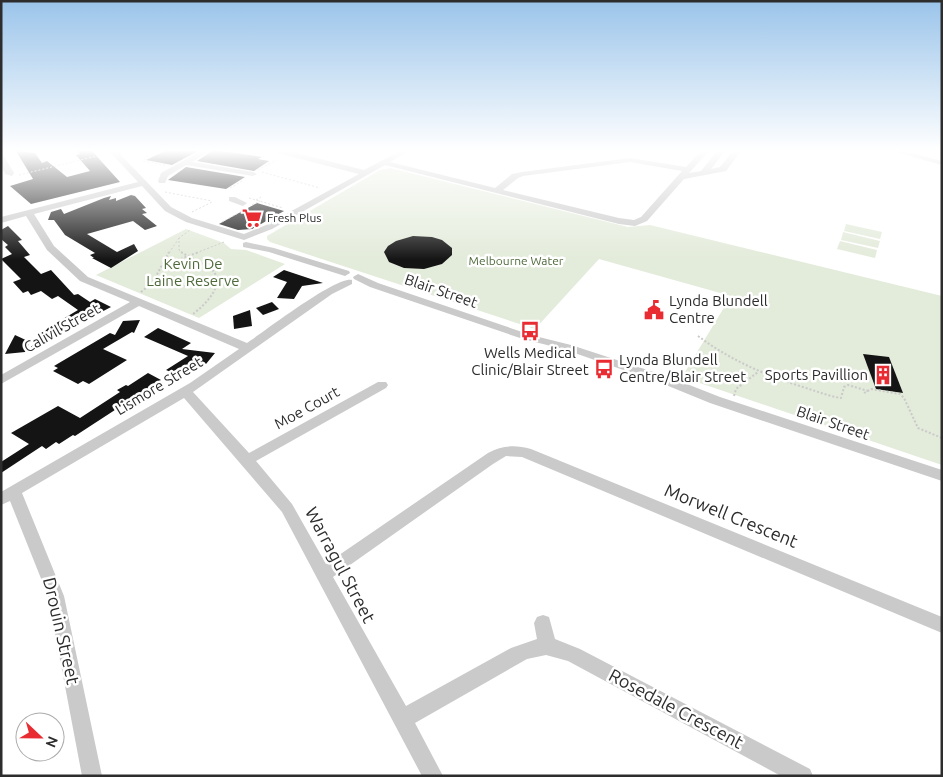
<svg xmlns="http://www.w3.org/2000/svg" width="943" height="777" font-family="Ubuntu,sans-serif">
  <style>
    .green { fill: #e3ebda }
    .building { fill: #141414 }
    .lines { fill: none; stroke-linecap: round; stroke-linejoin: round }
    .path-far1 { stroke: #cacaca; stroke-width: 1; stroke-dasharray: 2 2; stroke-linecap: butt }
    .path { stroke: #cacaca; stroke-width: 2; stroke-dasharray: 2 2; stroke-linecap: butt }
    .minor { fill: #cacaca; fill-rule: evenodd }
    .labels { text-anchor: middle; stroke-width: 5; stroke-linejoin: round; paint-order: stroke }
    .far-poi-label { font-size: 12px; fill: #2d2d2d; stroke: #fff; text-anchor: start }
    .far-park-label { font-size: 12px; fill: #4f6a3a; stroke: #fff }
    .park-label { font-size: 15px; fill: #4f6a3a; stroke: #fff }
    .street-label { font-size: 15px; fill: #2d2d2d; stroke: #fff }
    .poi-label { font-size: 15px; fill: #2d2d2d; stroke: #fff; text-anchor: start }
    .near-street-label { font-size: 18px; fill: #2d2d2d; stroke: #fff }
  </style>
  <rect width="100%" height="100%" fill="#fff"/>
  <g class="green">
    <path d="M390,168L628,227L650,225L942,296V465L682,377L731,296L599,259L535,329L270,242L267,239V236L380,170Z"/>
    <path d="M846,224L882,232L880,239L844,231Z"/>
    <path d="M186,229L224,243L231,249L246,250L285,264L199,318L96,275Z"/>
    <path d="M843,232L880,241L878,248L841,240Z"/>
    <path d="M840,241L877,250L875,258L837,249Z"/>
  </g>
  <g class="building">
    <path d="M16,151L35,153L42,163L47,161L67,177L90,171L76,155L80,154L77,151H92L120,182L31,204L10,186L33,179Z"/>
    <path d="M165,151H198L172,165L146,160Z"/>
    <path d="M212,151H221L262,157L258,159L269,161L254,171L197,161Z"/>
    <path d="M186,167L245,177L226,189L168,180Z"/>
    <path d="M131,195L135,196L146,208L142,209L147,213L142,214L157,226L145,230L133,221L87,234L117,252L134,244L138,251L111,268L92,258H94L90,255L95,253L65,235L54,220H48L51,212L61,209L64,214L104,198L111,196L109,200L116,198V201Z"/>
    <path d="M257,203L284,211L252,229L238,230L219,224Z"/>
    <path d="M8,226L22,240L18,241L30,255L24,257L41,274L51,270L74,295L78,294L90,302L95,299L111,307L92,317L89,316L32,348L31,347L48,328L78,310L58,296L52,299L41,291L31,295L28,291L23,293L13,282L21,279L1,259L12,254L5,247L8,245L1,239V230Z"/>
    <path d="M413,236L432,237L442,240L452,248V255L442,264L424,269L404,268L389,262L384,252L388,246L396,241Z"/>
    <path d="M284,270L323,283L302,286L294,299L277,298L287,282L273,277Z"/>
    <path d="M272,302L279,309L263,315L256,308Z"/>
    <path d="M250,310L252,326L234,329L233,316Z"/>
    <path d="M140,320L134,333L132,332L103,349L127,360L89,384L83,381L78,384L53,371L58,368L54,366L59,363L110,333L115,335L123,321Z"/>
    <path d="M158,328L191,343L182,349L215,353L206,364L199,363L180,376L166,370L188,356L144,337Z"/>
    <path d="M15,335L30,342L25,352L5,354Z"/>
    <path d="M863,354L889,357L903,393L876,389Z"/>
    <path d="M148,373L161,380L75,436L73,435L59,444L56,442L46,449L42,446L1,473V462L29,444L11,433L58,406L80,418L120,392L117,390L126,385L128,386Z"/>
  </g>
  <g class="lines">
    <g class="path-far1">
      <path d="M147,151V157L143,161L165,165"/>
      <path d="M258,170L278,159"/>
      <path d="M262,172L320,188"/>
      <path d="M19,175L105,154"/>
      <path d="M230,188L242,181"/>
      <path d="M165,192L212,201"/>
      <path d="M249,198L283,208"/>
      <path d="M256,200L261,197"/>
      <path d="M252,205L260,201"/>
      <path d="M192,212L212,202"/>
      <path d="M222,222L242,211"/>
      <path d="M169,253L179,238"/>
      <path d="M183,253L179,250V238L190,230"/>
      <path d="M196,253L224,242"/>
    </g>
    <g class="path">
      <path d="M181,252C190,258 200,261 209,267C229,282 206,304 193,314"/>
      <path d="M162,266L199,252"/>
      <path d="M152,286H217"/>
      <path d="M141,292L153,282L169,252"/>
      <path d="M698,336C730,360 765,375 803,387C816,391 828,396 841,398L844,387L848,385L868,391"/>
      <path d="M864,393L871,389L900,394L904,398L918,428L942,438"/>
      <path d="M734,396L736,389L758,372"/>
    </g>
    <g class="minor">
      <path d="M109,151H117L171,207L192,218L244,234L266,225L359,174L277,153L276,151H288L364,170L400,151H409L390,162L495,188L512,174L522,172L630,158L686,167L701,151H709L689,173L701,171L717,151H725L711,169L720,167L733,151H741L726,171L684,179L647,221L635,226L619,224L385,165L272,229L244,240L186,222L165,211L142,186L34,214L54,246L88,277L247,343C264,332 336,276 352,280V284L332,294L193,392L249,453L378,382H386L388,385L386,388L256,461L292,504L326,564L488,453C503,445 515,445 531,449L942,617V633L522,457L506,456L493,464L333,577L406,706L511,648L537,639L534,623L537,617L543,615L549,617L555,639L580,649L810,769L813,776H781L568,661L546,655L527,659L415,723L443,776H422L282,512L184,398L22,493L64,596L102,776H82L48,596L10,501L1,505V492L190,383L239,349L139,306L1,384V375L130,302L80,281L47,250L26,216L1,223V217L138,182ZM630,162L682,171L641,217L634,220L619,218L503,190L518,178L523,176Z"/>
      <path d="M201,151H210L192,162L253,172L257,174L253,176L186,165L168,176L165,183H159L158,181L161,173Z"/>
      <path d="M892,151H904L942,161V165Z"/>
      <path d="M1,156H4L14,173L12,176L5,174L1,165Z"/>
      <path d="M229,197H235L247,203L243,206L229,201Z"/>
      <path d="M246,242L274,248L349,271L350,273L345,276L269,252L243,247V243Z"/>
      <path d="M358,274L378,283L531,335L571,345L669,377L720,397L942,470V481L710,403L661,383L563,349L523,339L370,287L354,279L353,277Z"/>
    </g>
  </g>
  <linearGradient id="sky" x2="0" y2="1"><stop stop-color="#9ac4ea"/><stop offset="0.58" stop-color="#fff"/><stop offset="1" stop-color="#fff" stop-opacity="0"/></linearGradient>
  <rect width="943" height="260" fill="url(#sky)"/>
  <defs>
    <symbol id="supermarket-bare" viewBox="-9 -9 18 18"><path d="M-6-5.5h2.5l.6 2H6L4.5 2H-2.5L-4.4-4H-6ZM-1.5 3.2a1.3 1.3 0 1 0 .1 0ZM3 3.2a1.3 1.3 0 1 0 .1 0Z" fill="#e92b32" stroke="#fff" stroke-width="2.5" paint-order="stroke"/></symbol>
    <symbol id="civic-bare" viewBox="-9 -9 18 18"><path d="M-.6-6.5H3V-4.5H.6V-3L4-1V1h2V6H-6V1h2V-1L-.6-3ZM-1.2 2.5V6h2.4V2.5Z" fill="#e92b32" stroke="#fff" stroke-width="2.5" paint-order="stroke"/></symbol>
    <symbol id="bus-bare" viewBox="-9 -9 18 18"><path d="M-5-6H5V4H4V6H2V4H-2V6H-4V4H-5ZM-3.5-4V0h7V-4ZM-3.5 1.2v1.5H-2V1.2ZM2 1.2v1.5H3.5V1.2Z" fill="#e92b32" stroke="#fff" stroke-width="2.5" paint-order="stroke"/></symbol>
    <symbol id="building-bare" viewBox="-9 -9 18 18"><path d="M-4-6H4V6H1V3H-1V6H-4ZM-2.5-4.3h1.7v1.8h-1.7ZM.8-4.3h1.7v1.8H.8ZM-2.5-1h1.7V.8h-1.7ZM.8-1h1.7V.8H.8Z" fill="#e92b32" stroke="#fff" stroke-width="2.5" paint-order="stroke"/></symbol>
  </defs>
  <g fill-rule="evenodd">
    <use href="#supermarket-bare" x="238" y="204" width="28" height="28"/>
    <use href="#civic-bare" x="640" y="296" width="28" height="28"/>
    <use href="#bus-bare" x="516" y="317" width="28" height="28"/>
    <use href="#bus-bare" x="590" y="355" width="28" height="28"/>
    <use href="#building-bare" x="869" y="361" width="28" height="28"/>
  </g>
  <g class="labels">
    <g class="far-poi-label">
      <text x="267" y="222">Fresh Plus</text>
    </g>
    <g class="far-park-label">
      <text x="516" y="265">Melbourne Water</text>
    </g>
    <g class="park-label">
      <text x="193" y="269">Kevin De<tspan x="193" dy="17">Laine Reserve</tspan></text>
    </g>
    <g class="street-label">
      <text transform="translate(441 291) rotate(19)" y="5">Blair Street</text>
      <text transform="translate(62 328) rotate(-29)" y="5">Calivil Street</text>
      <text transform="translate(159 386) rotate(-31)" y="5">Lismore Street</text>
      <text transform="translate(307 408) rotate(-29)" y="5">Moe Court</text>
      <text transform="translate(833 423) rotate(19)" y="5">Blair Street</text>
    </g>
    <g class="poi-label">
      <text x="669" y="306">Lynda Blundell<tspan x="669" dy="17">Centre</tspan></text>
      <text x="530" y="358" text-anchor="middle">Wells Medical<tspan x="530" dy="17">Clinic/Blair Street</tspan></text>
      <text x="619" y="365">Lynda Blundell<tspan x="619" dy="17">Centre/Blair Street</tspan></text>
      <text x="868" y="380" text-anchor="end">Sports Pavillion</text>
    </g>
    <g class="near-street-label">
      <text transform="translate(731 516) rotate(22)" y="6">Morwell Crescent</text>
      <text transform="translate(340 565) rotate(62)" y="6">Warragul Street</text>
      <text transform="translate(61 631) rotate(77)" y="6">Drouin Street</text>
      <text transform="translate(676 709) rotate(28)" y="6">Rosedale Crescent</text>
    </g>
  </g>
  <rect width="943" height="777" fill="none" stroke="#2d2d2d" stroke-width="5"/>
  <g transform="translate(40 737) rotate(112)"><circle r="24" fill="#ffffff" stroke="#ababab"/>
  <path d="M0-4L9 19L0 12L-9 19Z" fill="#e92b32"/>
  <text y="-8" font-size="14" font-weight="bold" text-anchor="middle" fill="#2d2d2d">N</text>
  </g>
</svg>
